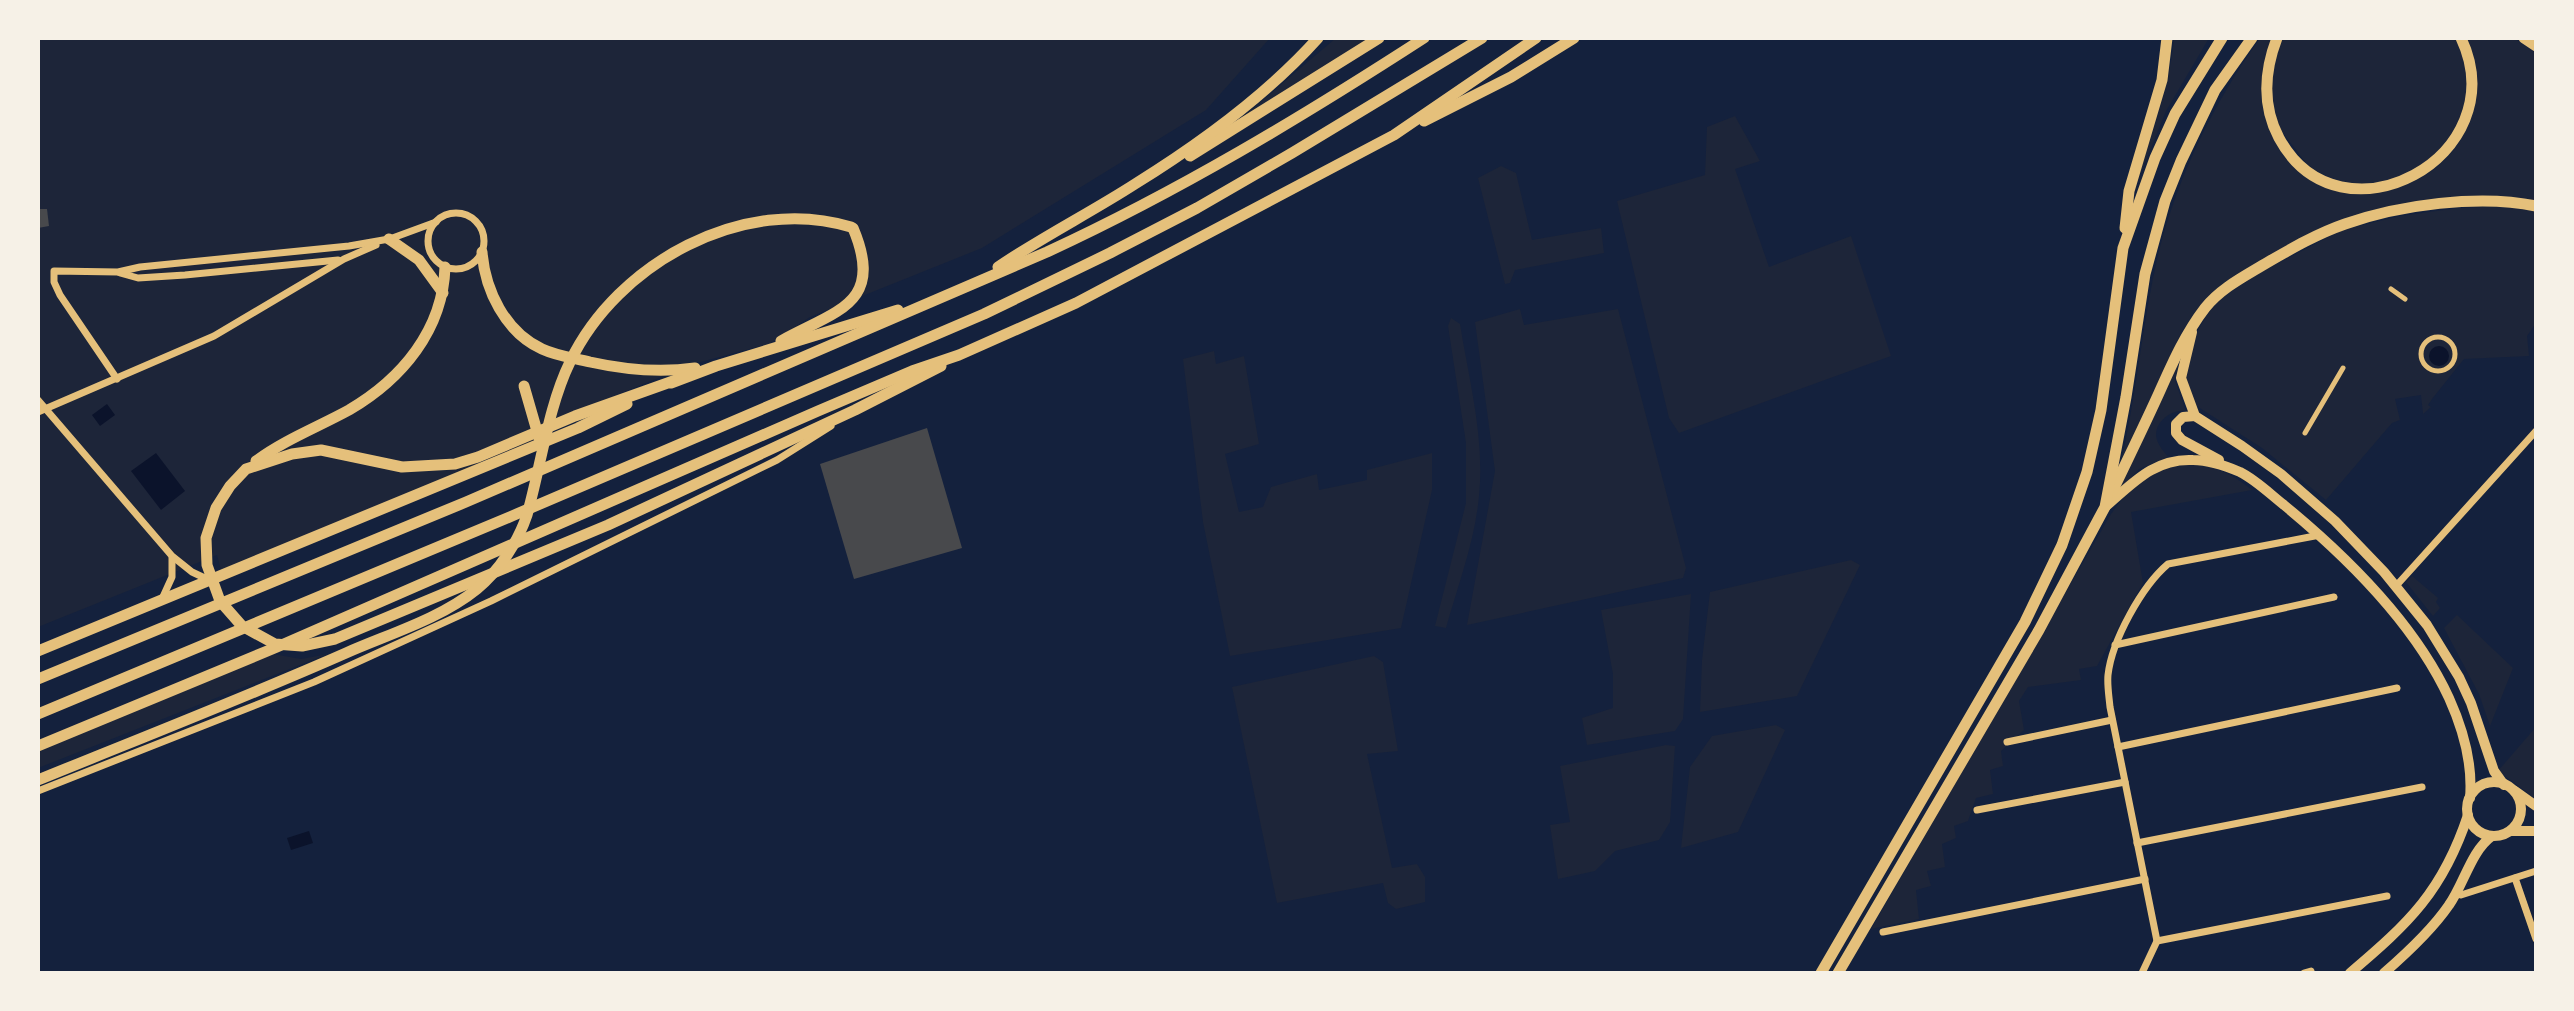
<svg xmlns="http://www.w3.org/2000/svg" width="2574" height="1011" font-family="Montserrat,sans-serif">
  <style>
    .green { fill: #1d2539 }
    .water { fill: #0b132b }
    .building { fill: #48494c }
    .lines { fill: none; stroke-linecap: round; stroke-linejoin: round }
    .pedestrian { stroke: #e5c07b; stroke-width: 5 }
    .minor { stroke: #e5c07b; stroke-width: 7 }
    .secondary { stroke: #e5c07b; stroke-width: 10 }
    .trunk { stroke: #e5c07b; stroke-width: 11 }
  </style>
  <rect width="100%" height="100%" fill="#14213d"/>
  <g class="green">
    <path d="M38,38H1270L1206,110L982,248L810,317L769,344L693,364L429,471L446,470L537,437L538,441L221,570L217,555L38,627Z"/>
    <path d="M1336,38H1368L1232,126Z"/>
    <path d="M2174,38H2209L2166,111L2133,192C2149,141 2169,92 2174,38Z"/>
    <path d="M2260,38H2272L2262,78L2289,158C2307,169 2329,187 2349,191C2404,201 2464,162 2474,105C2478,82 2474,60 2466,38H2514L2536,53V201L2506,197L2336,222L2192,316L2178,339L2120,466C2137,395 2142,322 2159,251C2179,173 2214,103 2260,38Z"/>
    <path d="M2281,38H2458C2464,63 2473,91 2462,116C2439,173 2369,203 2315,170C2306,165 2300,155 2294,147C2285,136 2276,126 2273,111C2268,85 2275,62 2281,38Z"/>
    <path d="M1735,116L1760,161L1735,169L1769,267L1851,236L1891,356L1679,433L1669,418L1617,201L1705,175L1707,127Z"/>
    <path d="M1501,166L1516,173L1532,240L1601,228L1604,253L1515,270L1510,283L1505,284L1478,178Z"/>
    <path d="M2503,206L2536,210V323L2527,336L2529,356L2464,359L2432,399L2428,405L2431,407L2423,414L2421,395L2395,399L2400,420L2392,423L2326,500L2262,448L2195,405L2186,382V375L2195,336L2206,316L2220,299L2259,273L2342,230L2400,216L2458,208Z"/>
    <path d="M1520,309L1524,325L1618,309L1686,568L1683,578L1467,625L1495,471L1475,322Z"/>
    <path d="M1451,318L1460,324C1469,380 1485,439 1479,496C1475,541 1458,585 1446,628L1435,626L1466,503V443L1448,326Z"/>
    <path d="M1214,351L1216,364L1244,356L1259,444L1225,454L1239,512L1263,507L1271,487L1317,474L1319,490L1367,480V470L1432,453V490L1401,628L1230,656L1203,522L1183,359Z"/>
    <path d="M2181,353L2175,381L2186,411C2171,409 2152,423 2157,440C2159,446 2164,452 2168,457L2139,469L2112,499Z"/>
    <path d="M2178,463C2211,465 2226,469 2252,490L2131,512L2143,583L2097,666L2079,669L2081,680L2028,687L2019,701L2024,730L2001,751L2003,766L1990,770L1993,794L1976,798L1968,821L1954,826L1956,838L1942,844L1945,867L1927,871L1931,886L1916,890L1919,919L1871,929L2111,514C2132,485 2145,476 2178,463Z"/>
    <path d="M1851,560L1860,565L1797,696L1700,712L1702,660L1710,592Z"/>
    <path d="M2412,576L2438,598L2436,602L2440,608L2433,616L2406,582Z"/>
    <path d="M1691,594L1683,719L1675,731L1587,745L1582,718L1613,708V674L1601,610Z"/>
    <path d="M2457,615L2513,668L2490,726L2479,694L2444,628Z"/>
    <path d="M273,654L301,659L328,654L38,768V752Z"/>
    <path d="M1374,656L1383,662L1398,751L1367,754L1392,868L1417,864L1425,877V902L1396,909L1388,903L1383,883L1277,903L1232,687Z"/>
    <path d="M1776,725L1785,730L1738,832L1681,848L1690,767L1712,736Z"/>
    <path d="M2536,727V799L2498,771Z"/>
    <path d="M1666,745L1675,746L1670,822L1659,840L1615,851L1595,871L1558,879L1550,825L1570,822L1560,766Z"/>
  </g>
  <g class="water">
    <circle cx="2439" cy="356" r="10"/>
    <path d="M107,404L115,415L100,426L92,415Z"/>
    <path d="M156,453L185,491L161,510L131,471Z"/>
    <path d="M309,831L313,843L291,850L287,838Z"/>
  </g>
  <g class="building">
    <path d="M38,209H47L49,226L38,228Z"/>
    <path d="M927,428L962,548L854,579L820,464Z"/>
  </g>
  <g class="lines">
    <g class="pedestrian">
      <path d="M2391,289L2405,299"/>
      <circle cx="2438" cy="354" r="17"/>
      <path d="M2305,433L2343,368"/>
    </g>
    <g class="minor">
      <circle cx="456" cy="241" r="28"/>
      <path d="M387,240L436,222"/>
      <path d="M120,273L138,278L185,275L338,260"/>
      <path d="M117,379L60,295L54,282V271L118,272L140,267L349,246L389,239"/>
      <path d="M38,400L172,556L192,572L209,580"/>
      <path d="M38,412L214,336L344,259L376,245"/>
      <path d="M2396,586L2536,431"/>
      <path d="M162,599L172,577V558"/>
      <path d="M2115,645L2334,597"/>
      <path d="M2007,742L2112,720"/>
      <path d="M2118,747L2397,688"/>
      <path d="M38,791L314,682L491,601L777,460L831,426"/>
      <path d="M1977,810L2125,782"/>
      <path d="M2137,843L2422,787"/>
      <path d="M2515,878L2536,939"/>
      <path d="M2461,895L2536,871"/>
      <path d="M1883,932L2145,879"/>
      <path d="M2157,941L2387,896"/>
      <path d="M2142,973L2157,941L2110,707C2109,696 2107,685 2108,675C2112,640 2142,586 2168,564L2320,535"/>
      <path d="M2304,973L2311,971"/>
    </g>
    <g class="secondary">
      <path d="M2192,332L2181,378L2195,416L2242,446L2281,474L2335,521L2384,572L2427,625L2459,677L2471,703L2494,771L2504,785"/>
      <path d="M2195,416L2183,417L2176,424V433L2182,440L2219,460"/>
      <path d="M2105,507C2132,484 2154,458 2193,460C2208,460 2226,466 2240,472C2256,480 2270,494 2284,505C2346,556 2415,624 2449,698C2463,729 2473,763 2470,798"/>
      <circle cx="2494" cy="809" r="27"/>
      <path d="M2515,791L2536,806"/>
      <path d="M2511,831H2536"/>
      <path d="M2350,973C2409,923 2443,891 2468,815"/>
      <path d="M2384,973C2407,953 2432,930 2449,905C2464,884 2471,851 2492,836"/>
    </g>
    <g class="trunk">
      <path d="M2277,38C2264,72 2262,106 2279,138C2340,251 2517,157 2461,38"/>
      <path d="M2524,38L2536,46"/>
      <path d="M1424,121L1511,77L1574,38"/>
      <path d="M1190,156L1379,38"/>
      <path d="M2125,228L2129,191L2162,80L2167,38"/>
      <path d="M389,239L419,260L443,293"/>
      <path d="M482,252C485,290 505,332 542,349C557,356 574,358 590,362C626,370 659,373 695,368"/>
      <path d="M998,267C1042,237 1090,213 1135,184C1201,143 1266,96 1318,38"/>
      <path d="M781,341C837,310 885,304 853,228"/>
      <path d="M676,380L575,416L478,457L455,464L402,467L321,450L292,454L246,469L230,486L216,508L206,538L207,565L220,601L242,626L275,644L302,646L335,639L608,525L855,410L941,366"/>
      <path d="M671,383L716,366L898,310"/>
      <path d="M524,386L539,438"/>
      <path d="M256,461C284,440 318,427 349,410C402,379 443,330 445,267"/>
      <path d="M2112,492C2128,459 2144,426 2159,393C2172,364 2185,334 2205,308C2220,289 2243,277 2263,265C2289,250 2316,234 2345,224C2399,205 2479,194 2536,206"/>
      <path d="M38,651L578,428L627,404"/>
      <path d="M38,679L466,502L1047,252C1179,191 1302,117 1424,38"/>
      <path d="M38,714L512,516L984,314L1110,253L1197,208L1292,153L1482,38"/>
      <path d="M38,746L277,647L818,411L912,371L959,355L1076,303L1394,135L1536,38"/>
      <path d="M38,780C141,738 244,698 346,653C389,634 440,619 477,589C499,571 518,542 527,515C541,466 548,407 570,362C617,263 744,194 851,227"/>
      <path d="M1821,973L2025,622L2062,545L2087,472L2101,410L2123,248L2155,158L2175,114L2222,38"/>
      <path d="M1838,973L2039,630L2105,507L2126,397L2145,274L2165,201L2181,161L2215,90L2252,38"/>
    </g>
  </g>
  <rect width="2574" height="1011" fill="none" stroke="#f6f1e7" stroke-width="80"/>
</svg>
